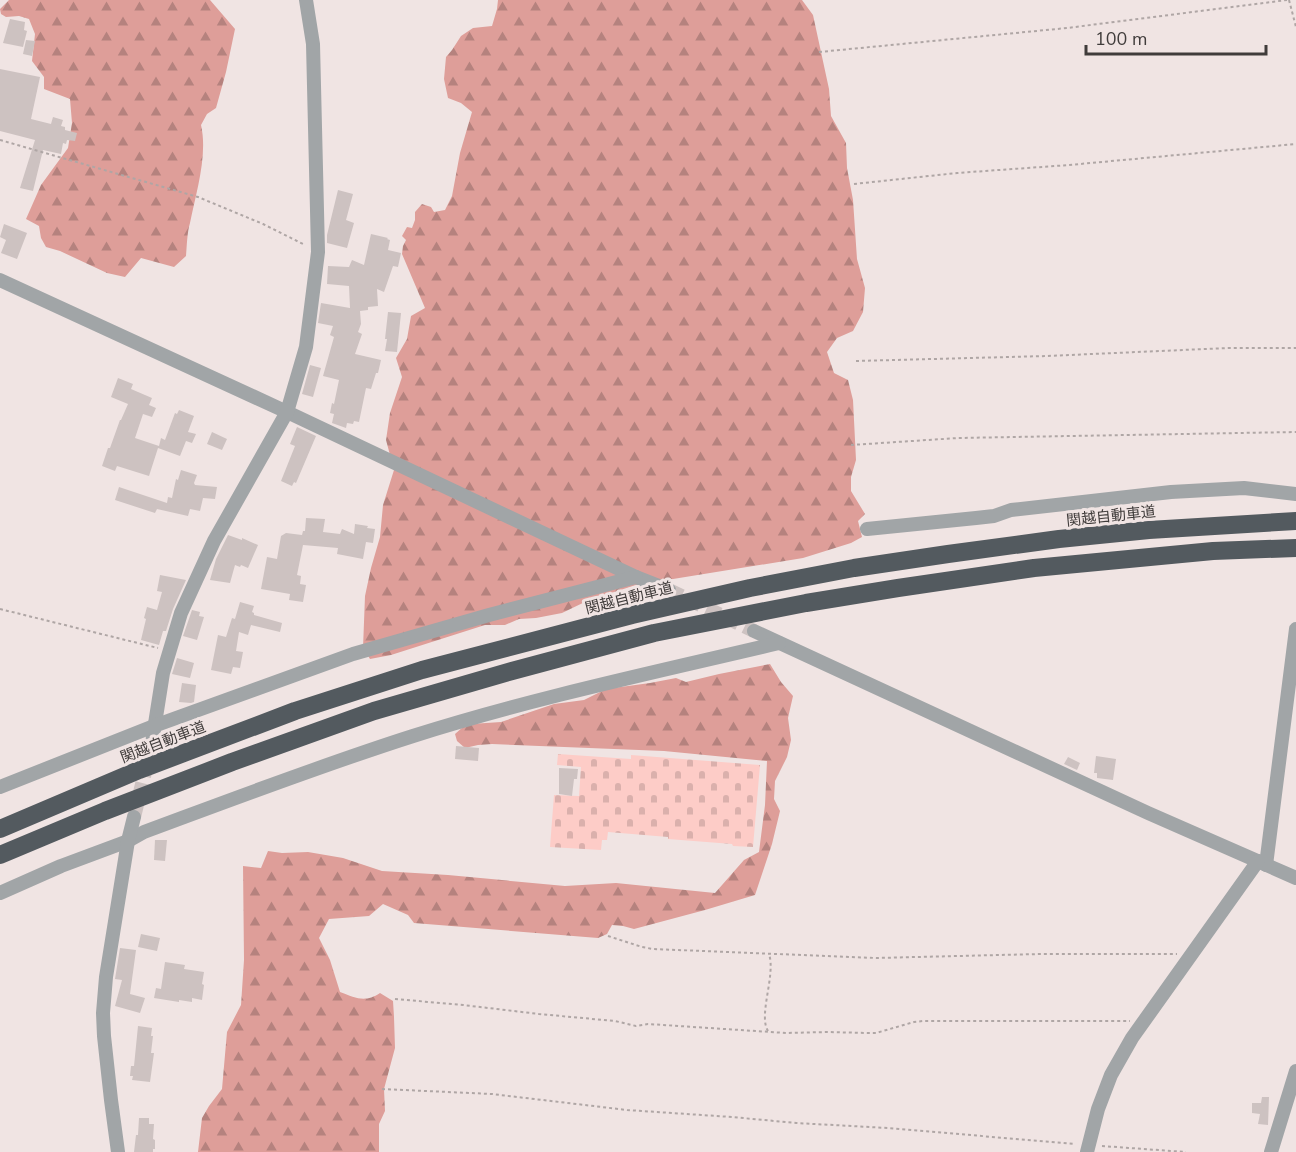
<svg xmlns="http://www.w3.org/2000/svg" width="1296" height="1152" font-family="'Nunito Sans','Noto Sans JP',sans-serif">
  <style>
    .forest { fill: url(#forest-firs) }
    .cemetery { fill: url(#cemetery-stones) }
    .building { fill: #cdc2c1 }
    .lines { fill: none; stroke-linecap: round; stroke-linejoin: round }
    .minor-tunnel { stroke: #cdc2c1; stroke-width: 14; stroke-dasharray: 14 7; stroke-linecap: butt }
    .path { stroke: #afa6a5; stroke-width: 2; stroke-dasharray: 3 3; stroke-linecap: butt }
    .minor { stroke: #a1a5a7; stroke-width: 14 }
    .highway { stroke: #535a5f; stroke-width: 18 }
    .labels { text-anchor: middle; stroke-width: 6; stroke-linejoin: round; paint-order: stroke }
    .street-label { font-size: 15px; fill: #403c3b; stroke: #f0e4e3 }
  </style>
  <defs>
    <pattern id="forest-firs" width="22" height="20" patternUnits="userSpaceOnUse" patternTransform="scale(1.5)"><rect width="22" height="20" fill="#de9e99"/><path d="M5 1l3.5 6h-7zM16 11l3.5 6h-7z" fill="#b5827e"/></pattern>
    <pattern id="cemetery-stones" width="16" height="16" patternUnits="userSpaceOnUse" patternTransform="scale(1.5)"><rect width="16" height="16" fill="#fdccc7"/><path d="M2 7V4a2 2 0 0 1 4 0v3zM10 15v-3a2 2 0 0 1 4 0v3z" fill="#dab0ac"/></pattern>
  </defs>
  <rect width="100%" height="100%" fill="#f0e4e3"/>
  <g class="forest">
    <path d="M9,0H210L235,29L226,72L216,108L207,114L201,125C208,155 196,193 190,223C187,233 187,245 186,256L174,267L141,258L125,277L107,273L60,251L46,247L41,238L39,226L26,219L41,185L68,148L72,123L70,99L44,89V77L32,61L35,34L29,19L19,16L6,17L1,14L0,9Z"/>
    <path d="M498,0H802L813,15L829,89L831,116L846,143L847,168L853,200L857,259L865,288L863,312L853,331L837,338L827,352L834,373L848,380L853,400L856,460L851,477V491L865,514L858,521L862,537L851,543L803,558L636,585L589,600L562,613L536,618L519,619L505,625H485L391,655L370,659L363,648L365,596L371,568L380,537L383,505L394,470L386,440L390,413L402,377L396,358L407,339L411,316L425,308L402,254L403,246L406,240L402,236L407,227L412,228L415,220V212L422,204L431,207L434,212L445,210L452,196L460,153L472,112L461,103L448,98L444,79L446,57L452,50L461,36L473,28L492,26L497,9Z"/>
    <path d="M770,664L781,682L793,696L788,718L791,740L787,757L775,781L774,799L780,811L772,844L755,895L705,910L634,929L623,926L612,925L607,934L598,938L414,923L408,915L383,904L369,916L329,919L319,938L330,960L340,992C356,998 365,1003 380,993L393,1001L394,1017L395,1048L384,1089L385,1111L379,1124V1152H198L202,1118L209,1106L222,1089L227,1032L241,1005L244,960L243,866L261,868L268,851L282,853L308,852L343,858L382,871L448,875L565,886L616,883L715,893L744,860L759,852L765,805L767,761L664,751L492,744L478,745L465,748L457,741L455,734L463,727L471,724L501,722L554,704L584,700L606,689L650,683L676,678L686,682L719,674Z"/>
  </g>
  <path class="cemetery" d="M558,754L631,759V755L760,765L753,847L733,846L732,844L668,839V837L608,832L607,840H602L601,850L550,847L554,795L579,796L581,767L557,765Z"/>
  <g class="building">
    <path d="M10,19L25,22L24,30L27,31L23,47L3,43Z"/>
    <path d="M26,40L35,41L32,56L23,54Z"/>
    <path d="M0,69L40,77L31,119L51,124L53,117L63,120L61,126L65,127V130L77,133L75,141L67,140L66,144L63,143L61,154L43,150L33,191L20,188L35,140L0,131Z"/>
    <path d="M338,190L353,194L346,220L354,223L347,248L327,243V235Z"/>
    <path d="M4,224L27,233L17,259L1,253L6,240L0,237Z"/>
    <path d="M371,234L388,238L387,239L390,240L388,250L401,253L398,267L393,266L384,292L377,289L378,306L368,307V310L360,311L361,324L358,332L362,334L355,354L381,360L378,373H376L371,389L366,388L359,422L354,421L353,424L347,423L346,428L332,423L334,414L330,413L332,403L334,404L339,380L323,376L334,337L330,335L333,326L318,323L321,303L350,308L349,286L327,284L328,266L349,267L352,260L364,265Z"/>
    <path d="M388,312L401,313L397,352L385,351L387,339H385Z"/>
    <path d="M310,365L321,368L313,397L302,394Z"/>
    <path d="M118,378L133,384L131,389L152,398L149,405L156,408L152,417L143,414L135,438L159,446L161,438L165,440L175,413L177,414L179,410L194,416L188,432L196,434L192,443L186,441L180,456L158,448L149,476L117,466L115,471L102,466L108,448H110L120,420H121L128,404L111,397Z"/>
    <path d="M297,427L316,436L296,483L294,482L292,486L281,481L295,446L290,444Z"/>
    <path d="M212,432L227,439L222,450L207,444Z"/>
    <path d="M181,470L197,475L194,483L195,485L217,487L215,499L203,498L200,511L190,509L188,516L157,509L155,513L115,500L119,487L167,503L168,497L172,498L176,479L178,480Z"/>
    <path d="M306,518L325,519L323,532L340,534L342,529L354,534L355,524L368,526L367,528L375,529L373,543L366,542L363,559L337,554L338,548L303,545L297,575L301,576L300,584L306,585L303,602L289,600L290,594L261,589L267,557L277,559L281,536L286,533L302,535L303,531H305Z"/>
    <path d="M228,535L242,540V538L258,545L248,568L241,565L240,567L235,565L230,583L210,580L216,559Z"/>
    <path d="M160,575L186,580L173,609L166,631H163L159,645L141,640L146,619L144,618L147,607L157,610L162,592L157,591Z"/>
    <path d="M240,602L254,606L252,612L254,613V615L282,623L280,632L251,625L248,635L239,632L236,651L243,652L240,668L233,667L231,674L211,670L218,635L226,637L232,618L235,619Z"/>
    <path d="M192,610L200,612L199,616L204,617L197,640L183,636Z"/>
    <path d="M177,658L194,663L190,678L172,674Z"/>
    <path d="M182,683L196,685L194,702L191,703L179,702Z"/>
    <path d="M456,746L479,748L478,761L455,759Z"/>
    <path d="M1096,756L1116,759L1113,780L1097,778V773H1094Z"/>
    <path d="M1068,757L1080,763L1077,770L1064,764Z"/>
    <path d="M559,768L578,769L577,779H574L572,796L559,794Z"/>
    <path d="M155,840H167L165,861L154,860Z"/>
    <path d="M141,934L160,938L157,951L138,947Z"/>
    <path d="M120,948L136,950L130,994L145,998L140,1013L115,1006L122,980L115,979Z"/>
    <path d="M165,962L185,965L184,969L204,972L202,984L204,985L202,1000L192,998V1002L179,1000V1002L154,998L156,988L161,989Z"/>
    <path d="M138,1026L152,1028L151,1036H153L151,1053H154L150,1082L132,1080L133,1076H130L131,1066H134Z"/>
    <path d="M1262,1097H1269L1268,1125L1258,1124L1260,1114L1252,1113V1103H1261Z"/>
    <path d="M139,1118H149V1124H154L153,1139L155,1140V1149H153V1152H134L136,1135H138Z"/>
  </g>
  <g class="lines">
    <g class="minor-tunnel">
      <path d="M669,590L754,631"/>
      <path d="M134,817L148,760"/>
    </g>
    <g class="path">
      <path d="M1289,0L1296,27"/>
      <path d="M819,52L1067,28L1287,0"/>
      <path d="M0,140L198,197L263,224L305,245"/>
      <path d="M854,184L957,173L1069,165L1296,144"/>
      <path d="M856,361L1047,356L1228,348H1296"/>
      <path d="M851,445L958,438L1296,432"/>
      <path d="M0,609L158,648"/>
      <path d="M608,936L642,947L653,949L876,958L1040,954H1177"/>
      <path d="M395,999L463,1005L539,1014L615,1021L636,1026L648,1024L786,1033L827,1032L868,1033H876L914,1022L923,1021H1130"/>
      <path d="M768,1031C758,1015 776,975 769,954"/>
      <path d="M382,1089L492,1094L627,1110L732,1117L796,1123L888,1128L1075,1144"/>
      <path d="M1102,1146L1186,1152"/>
    </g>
    <g class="minor">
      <path d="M0,280L287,412L636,577L669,590"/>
      <path d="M867,529L976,518L994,516L1011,510L1171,492L1244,488L1296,494"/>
      <path d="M754,631L1148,813L1296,878"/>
      <path d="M151,749L163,673L181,613L214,541L287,412L306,347L318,252L313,44L306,0"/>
      <path d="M0,787L154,726L353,654L489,615L636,577"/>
      <path d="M1266,865L1296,629"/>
      <path d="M0,893L61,866L128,841L144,832C233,799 322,765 413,736C533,698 656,672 779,643"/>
      <path d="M118,1152L111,1100L104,1036L103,1013L106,977L128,841L134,817"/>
      <path d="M1087,1152L1098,1109L1111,1075L1132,1038L1258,861"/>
      <path d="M1271,1152L1296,1071"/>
    </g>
    <g class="highway">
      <path d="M0,829L139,770L295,711L422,670L632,615L750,588L854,568L948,554L1059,539L1149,530L1296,521"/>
      <path d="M0,855L105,811L232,762L374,711L512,671L654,633L806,603L898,588L1034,568L1213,551L1296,548"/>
    </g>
  </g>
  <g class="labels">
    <g class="street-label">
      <text transform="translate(1111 516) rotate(-6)" y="5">関越自動車道</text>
      <text transform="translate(629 598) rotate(-14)" y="5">関越自動車道</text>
      <text transform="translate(163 742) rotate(-21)" y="5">関越自動車道</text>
    </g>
  </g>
  <path d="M1086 45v9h180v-9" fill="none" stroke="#403c3b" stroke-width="3"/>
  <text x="1095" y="45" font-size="18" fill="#403c3b" stroke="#f0e4e3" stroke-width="4.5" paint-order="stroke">100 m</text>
</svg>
